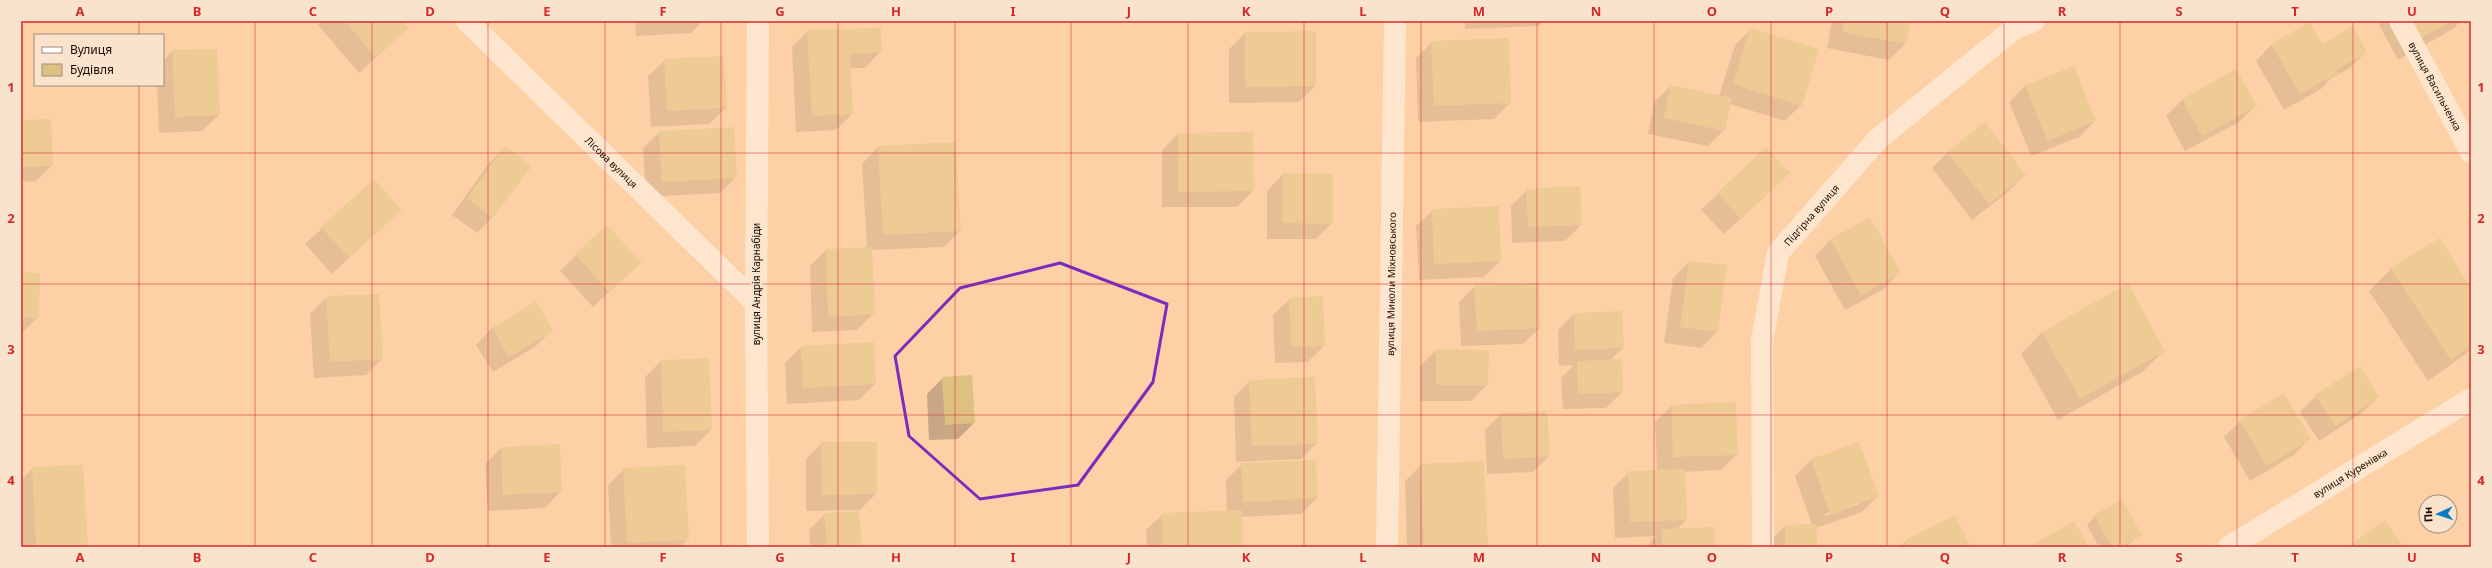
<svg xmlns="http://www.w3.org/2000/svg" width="2492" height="568" font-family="'Noto Sans',sans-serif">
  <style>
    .shadow { fill: #0003; fill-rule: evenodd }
    .building { fill: #dcc181 }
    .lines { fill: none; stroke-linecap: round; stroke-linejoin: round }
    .street { stroke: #fff; stroke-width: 22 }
    .marked { fill: none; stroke: #7b2cbf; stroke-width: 3; stroke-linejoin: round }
    .grid { fill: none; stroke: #d62828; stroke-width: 1; stroke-opacity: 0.55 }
    .labels { text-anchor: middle; stroke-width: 4; stroke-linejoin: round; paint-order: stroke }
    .street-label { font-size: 10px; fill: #1c0a00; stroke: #f9e3cd }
    .neatline { fill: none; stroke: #d62828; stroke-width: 1.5 }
    .grid-label { font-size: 13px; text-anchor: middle; font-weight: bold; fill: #d62828 }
  </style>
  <rect width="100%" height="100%" fill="#fdd1a5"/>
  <g class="shadow">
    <path d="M322,21H402L408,28L359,73L318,25Z"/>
    <path d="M635,21H703L691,33L636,36Z"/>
    <path d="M1465,21H1544L1539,26L1465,29Z"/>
    <path d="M1832,21H1910L1905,44L1889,60L1827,48Z"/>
    <path d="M2377,21H2461L2453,29L2398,60Z"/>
    <path d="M1751,29L1801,105L1785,121L1730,104L1724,130L1708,146L1648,134L1654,102L1671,86L1719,96L1735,45Z"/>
    <path d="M808,31L881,51L865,68H850L852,114L836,130L796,132L792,47Z"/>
    <path d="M1315,32V86L1299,102L1229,103V49L1245,33Z"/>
    <path d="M1432,42L1510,103L1494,119L1418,122L1416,58Z"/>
    <path d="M2272,44L2321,45L2366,52L2350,68L2331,78L2321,89L2284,110L2256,61Z"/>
    <path d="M172,51L219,115L202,131L159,133L157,85H163V61Z"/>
    <path d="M665,60L726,108L709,124L651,127L648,76Z"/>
    <path d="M2074,67L2095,121L2079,137L2031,156L2009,102L2025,86Z"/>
    <path d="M2236,70L2255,106L2239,122L2185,151L2166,116L2182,100Z"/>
    <path d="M21,121L52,165L36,181L21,182Z"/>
    <path d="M660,132L736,177L720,193L646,197L643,148Z"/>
    <path d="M1178,134L1253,191L1237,207H1162V150Z"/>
    <path d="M505,147L493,217L477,233L452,215L489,163Z"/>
    <path d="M878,147L960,231L944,247L871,250L873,314L857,330L812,332L810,266L826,250L867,248L862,164Z"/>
    <path d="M1766,148L1773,189L1724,234L1701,210Z"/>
    <path d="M1948,152L2025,175L2009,191L1972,220L1932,168Z"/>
    <path d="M1283,174L1332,223L1316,239H1267V191Z"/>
    <path d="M374,181L400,210L332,274L305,244Z"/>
    <path d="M1527,190L1581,225L1565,241L1512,243L1511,206Z"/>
    <path d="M1433,210L1500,261L1484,277L1419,280L1416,226Z"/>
    <path d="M607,226L624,278L593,307L560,271Z"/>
    <path d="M1831,239L1900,272L1884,289L1845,310L1815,256Z"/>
    <path d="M2439,239L2471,291V350L2428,381L2369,291L2391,269Z"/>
    <path d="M1689,262L1717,332L1701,348L1664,343L1673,278Z"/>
    <path d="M21,273L38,317L22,333H21Z"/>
    <path d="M1475,286L1540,328L1523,344L1461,346L1459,302Z"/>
    <path d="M378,295L382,359L366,375L314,378L310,314L327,297Z"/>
    <path d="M1290,299L1324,346L1308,362L1275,363L1273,315Z"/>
    <path d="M1621,312L1623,348L1610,360L1622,392L1606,408L1563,409L1561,378L1574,365L1559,366L1558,330L1574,314Z"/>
    <path d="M492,328L552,330L536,346L493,372L476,345Z"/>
    <path d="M2042,332L2164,351L2142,372L2058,420L2021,354Z"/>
    <path d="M801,347L875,384L859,400L787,404L785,363Z"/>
    <path d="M1436,350L1487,385L1471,401H1420V366Z"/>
    <path d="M661,361L711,430L695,446L647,448L645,377Z"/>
    <path d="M943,378L974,423L958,439L929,440L927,394Z"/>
    <path d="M1250,381L1317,443L1301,459L1236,462L1234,397Z"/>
    <path d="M2316,396L2378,397L2362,413L2319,441L2300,412Z"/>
    <path d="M1671,406L1737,454L1721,470L1684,472L1686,520L1676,530L1714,547H1646L1656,536L1615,538L1613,488L1629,472L1657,471L1655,422Z"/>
    <path d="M1501,414L1549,456L1533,472L1487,474L1485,430Z"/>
    <path d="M2240,421L2310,438L2294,455L2250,481L2224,437Z"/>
    <path d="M822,443L876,494L860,510L806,511V459Z"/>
    <path d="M1859,443L1878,496L1862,512L1816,528L1817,547H1769V542L1785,526L1812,525L1795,476L1811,460ZM1860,502V504L1825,516V514Z"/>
    <path d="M501,448L561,491L545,508L488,511L485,464Z"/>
    <path d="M1242,464L1317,498L1301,514L1241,517L1242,547H1147L1146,530L1163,514L1227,512L1226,480Z"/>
    <path d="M1421,465L1487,547H1407L1405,481Z"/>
    <path d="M33,468L87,547H21V480Z"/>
    <path d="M624,469L688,539L680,547H611L608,485Z"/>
    <path d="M825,514L861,547H810L809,530Z"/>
    <path d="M2095,516L2141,535L2125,547H2099L2087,525Z"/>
    <path d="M1906,541L1970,547H1900Z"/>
  </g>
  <g class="building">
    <path d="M345,21H403L409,28L375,57Z"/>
    <path d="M1845,21H1911L1906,44L1842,32Z"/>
    <path d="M2411,21H2452L2420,39Z"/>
    <path d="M2310,22L2322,44L2353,26L2367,52L2336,70L2338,73L2300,94L2271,44Z"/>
    <path d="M881,28L882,52L850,54L853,114L812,116L807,30Z"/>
    <path d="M1750,28L1819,49L1802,106L1733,84Z"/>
    <path d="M1316,31V86L1245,87V32Z"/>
    <path d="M1509,38L1511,103L1434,106L1431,41Z"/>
    <path d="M217,49L220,115L175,117L172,50Z"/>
    <path d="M724,56L727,108L667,111L664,59Z"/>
    <path d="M2074,66L2096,121L2047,141L2025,85Z"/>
    <path d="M2236,69L2257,106L2202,136L2182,99Z"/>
    <path d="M1670,85L1732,98L1725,131L1664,118Z"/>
    <path d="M51,119L53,166L21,167V120Z"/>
    <path d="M1985,122L2026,175L1989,204L1947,152Z"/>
    <path d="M734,127L737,178L662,182L659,131Z"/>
    <path d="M1253,132L1254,191L1178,192V133Z"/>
    <path d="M956,142L961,231L883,235L878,146Z"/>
    <path d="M505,146L532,166L493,218L467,198Z"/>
    <path d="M1766,147L1790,173L1741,219L1717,193Z"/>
    <path d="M1283,173L1333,174V224L1282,223Z"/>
    <path d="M374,179L402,210L349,258L321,227Z"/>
    <path d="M1580,186L1582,225L1528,227L1526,189Z"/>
    <path d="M1499,206L1501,261L1434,264L1432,209Z"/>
    <path d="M1870,217L1901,273L1861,295L1830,239Z"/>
    <path d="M607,225L642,262L609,292L575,254Z"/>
    <path d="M2440,238L2471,289V345L2451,360L2390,268Z"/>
    <path d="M872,247L875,314L828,317L826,249Z"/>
    <path d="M1689,261L1727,265L1718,332L1680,327Z"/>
    <path d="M21,272L40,273L39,318L21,317Z"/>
    <path d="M1539,283L1541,328L1477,331L1474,285Z"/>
    <path d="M2128,283L2165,351L2080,399L2042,332Z"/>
    <path d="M379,294L383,359L330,362L326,296Z"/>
    <path d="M1323,296L1325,346L1291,347L1289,298Z"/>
    <path d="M536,301L553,331L509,357L492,328Z"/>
    <path d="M1622,311L1624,348L1575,350L1574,313Z"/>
    <path d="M874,342L876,384L803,388L801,346Z"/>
    <path d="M1436,349L1489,350L1488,385H1436Z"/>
    <path d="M709,358L712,430L663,432L661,360Z"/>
    <path d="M1622,359L1623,392L1578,394L1577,361Z"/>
    <path d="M2360,366L2379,397L2335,426L2315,395Z"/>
    <path d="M972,375L975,423L945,425L942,377Z"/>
    <path d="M1315,377L1318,444L1252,446L1249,380Z"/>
    <path d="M2284,393L2311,439L2267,466L2239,420Z"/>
    <path d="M1736,402L1738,455L1673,457L1671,405Z"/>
    <path d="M1547,411L1550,456L1503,459L1501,413Z"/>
    <path d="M821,442H877V494L822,495Z"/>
    <path d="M1859,442L1879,496L1830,514L1811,459Z"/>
    <path d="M560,444L562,492L503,495L501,447Z"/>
    <path d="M1316,460L1318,498L1243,502L1241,463Z"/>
    <path d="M1484,461L1488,547H1424L1420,464Z"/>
    <path d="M83,465L88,547H36L32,467Z"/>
    <path d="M685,465L689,540L627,543L623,468Z"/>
    <path d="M1685,469L1687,520L1630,522L1628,471Z"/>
    <path d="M2122,499L2142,535L2121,547H2112L2094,515Z"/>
    <path d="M1242,510L1243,547H1163L1162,513Z"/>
    <path d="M859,511L862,547H827L824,513Z"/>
    <path d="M1955,515L1971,547H1908L1905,540Z"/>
    <path d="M2385,520L2404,547H2348Z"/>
    <path d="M2074,521L2089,547H2028Z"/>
    <path d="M1816,524L1818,547H1785V525Z"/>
    <path d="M1714,527L1715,547H1662V529Z"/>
  </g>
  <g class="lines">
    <g class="street">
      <path id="s1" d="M467,21L756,303"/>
      <path d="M758,21L756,303L758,547"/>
      <path id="s2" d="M2400,21L2471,152"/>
      <path id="s3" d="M1387,547L1395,21"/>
      <path id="s4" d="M1763,547L1762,341L1778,253L1878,139L2015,28L2034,21"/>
      <path id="s5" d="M2229,547L2471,399"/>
    </g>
  </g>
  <path d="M0 0H2492V568H0ZM1060,263L1167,304L1153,382L1078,485L980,499L909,436L895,356L960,288Z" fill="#fdd1a5" fill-opacity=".55" fill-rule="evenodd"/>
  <path class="marked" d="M1060,263L1167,304L1153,382L1078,485L980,499L909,436L895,356L960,288Z"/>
  <path class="grid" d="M139,21V35M255,21V547M372,21V547M488,21V547M605,21V547M721,21V547M838,21V547M955,21V547M1071,21V547M1188,21V547M1304,21V547M1421,21V547M1537,21V547M1654,21V547M1771,21V547M1887,21V547M2004,21V547M2120,21V547M2237,21V547M2353,21V547M139,85V547M21,153H2471M21,284H2471M21,415H2471"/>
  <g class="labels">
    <g class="street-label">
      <text dy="4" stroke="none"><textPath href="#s2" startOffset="74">вулиця Васильченка</textPath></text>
      <text dy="4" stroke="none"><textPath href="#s1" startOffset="202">Лісова вулиця</textPath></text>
      <text dy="4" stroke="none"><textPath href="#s4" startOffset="346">Підгірна вулиця</textPath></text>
      <text transform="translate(756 284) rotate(-90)" y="4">вулиця Андрія Карнабіди</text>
      <text dy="4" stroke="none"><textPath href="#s3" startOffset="263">вулиця Миколи Міхновського</textPath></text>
      <text dy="4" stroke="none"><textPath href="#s5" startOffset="142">вулиця Куренівка</textPath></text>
    </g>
  </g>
  <rect width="2492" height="568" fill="none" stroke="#f9e3cd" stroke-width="44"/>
  <rect x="34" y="34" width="130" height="52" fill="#f9e3cd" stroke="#a18c7b"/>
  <rect x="42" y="47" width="20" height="6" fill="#ffffff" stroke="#a18c7b"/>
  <text x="70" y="54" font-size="12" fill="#1c0a00">Вулиця</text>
  <rect x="42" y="64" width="20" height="12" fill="#dcc181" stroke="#a18c7b"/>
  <text x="70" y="74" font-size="12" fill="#1c0a00">Будівля</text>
  <g transform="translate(2438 514) rotate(267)"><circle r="19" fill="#f9e3cd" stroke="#a18c7b"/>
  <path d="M0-3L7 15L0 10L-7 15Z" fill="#0e79c4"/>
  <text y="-6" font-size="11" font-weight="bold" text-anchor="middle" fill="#1c0a00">Пн</text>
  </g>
  <rect x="22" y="22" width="2448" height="524" class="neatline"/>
  <g class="grid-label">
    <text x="80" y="16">A</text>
    <text x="197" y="16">B</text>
    <text x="313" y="16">C</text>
    <text x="430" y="16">D</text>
    <text x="547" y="16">E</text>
    <text x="663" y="16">F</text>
    <text x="780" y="16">G</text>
    <text x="896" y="16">H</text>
    <text x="1013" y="16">I</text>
    <text x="1129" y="16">J</text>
    <text x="1246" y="16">K</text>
    <text x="1363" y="16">L</text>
    <text x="1479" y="16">M</text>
    <text x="1596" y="16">N</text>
    <text x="1712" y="16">O</text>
    <text x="1829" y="16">P</text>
    <text x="1945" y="16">Q</text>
    <text x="2062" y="16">R</text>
    <text x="2179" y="16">S</text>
    <text x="2295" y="16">T</text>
    <text x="2412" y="16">U</text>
    <text x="11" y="92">1</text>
    <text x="2481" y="92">1</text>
    <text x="11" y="223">2</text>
    <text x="2481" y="223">2</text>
    <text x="11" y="354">3</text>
    <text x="2481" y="354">3</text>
    <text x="11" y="485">4</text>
    <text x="2481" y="485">4</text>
    <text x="80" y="562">A</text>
    <text x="197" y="562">B</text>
    <text x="313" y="562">C</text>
    <text x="430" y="562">D</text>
    <text x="547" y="562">E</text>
    <text x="663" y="562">F</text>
    <text x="780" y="562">G</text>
    <text x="896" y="562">H</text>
    <text x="1013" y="562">I</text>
    <text x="1129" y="562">J</text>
    <text x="1246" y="562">K</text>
    <text x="1363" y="562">L</text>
    <text x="1479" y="562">M</text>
    <text x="1596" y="562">N</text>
    <text x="1712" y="562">O</text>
    <text x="1829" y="562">P</text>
    <text x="1945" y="562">Q</text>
    <text x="2062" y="562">R</text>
    <text x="2179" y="562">S</text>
    <text x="2295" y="562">T</text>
    <text x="2412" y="562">U</text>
  </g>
</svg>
